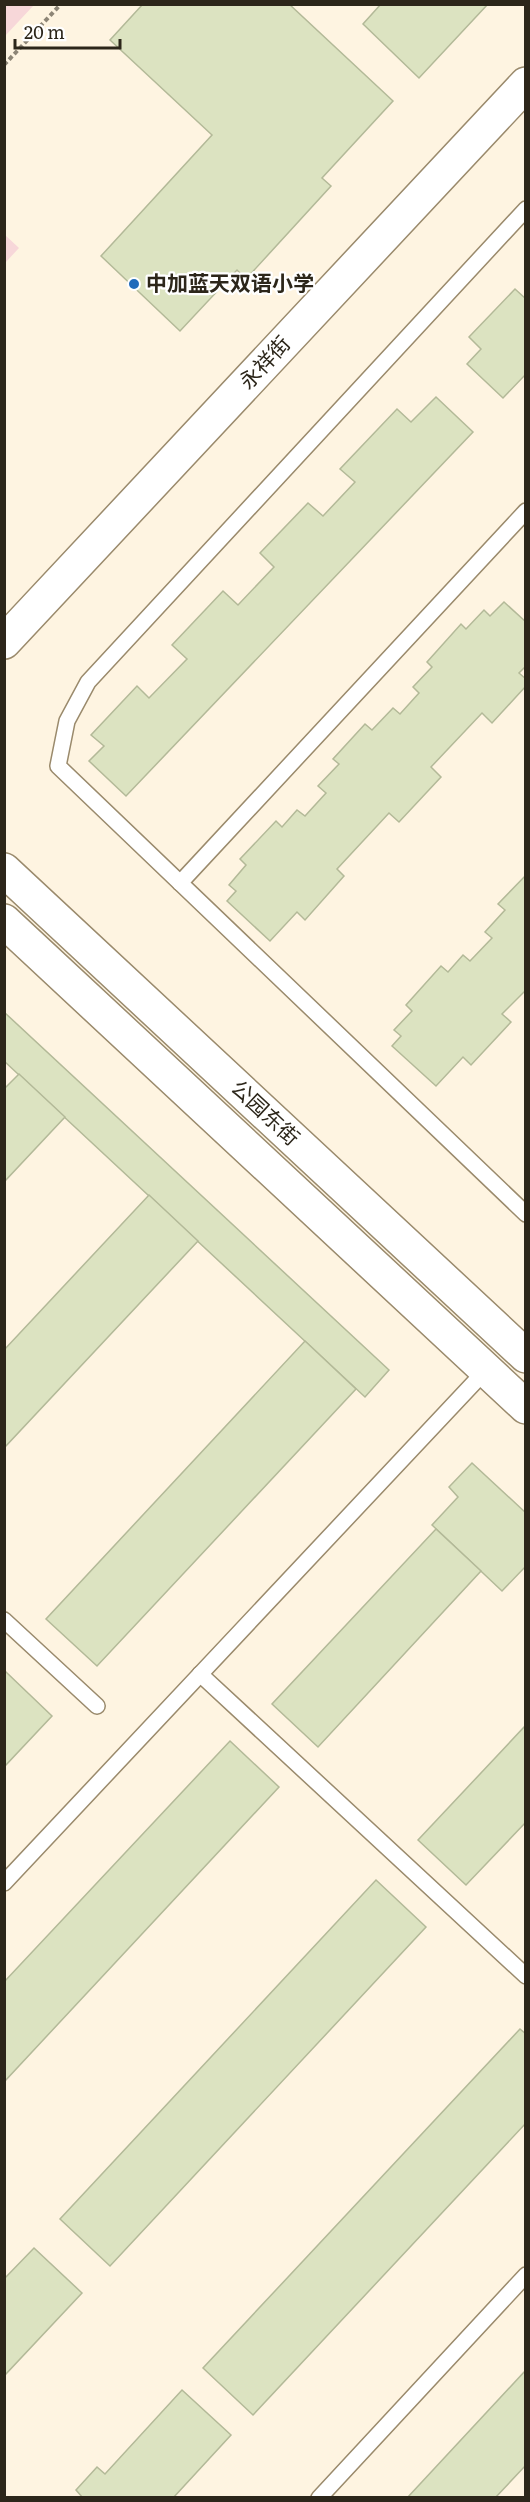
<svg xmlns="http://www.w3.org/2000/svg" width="530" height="2502" font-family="Literata,'Noto Sans SC',serif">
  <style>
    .green { fill: #f7d7d9 }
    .building { fill: #dce3c1; stroke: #b3b998; stroke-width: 1.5 }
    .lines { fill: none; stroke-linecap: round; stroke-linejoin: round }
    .lane-casing { stroke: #9a8a6c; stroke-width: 18 }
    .secondary-casing { stroke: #9a8a6c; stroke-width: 36 }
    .path { stroke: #8d8576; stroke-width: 4; stroke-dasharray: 4.5 3; stroke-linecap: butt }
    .lane { stroke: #fff; stroke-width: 15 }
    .secondary { stroke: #fff; stroke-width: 33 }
    .poi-dot { fill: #216bbb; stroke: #fff; stroke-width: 2 }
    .labels { text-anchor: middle; stroke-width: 4.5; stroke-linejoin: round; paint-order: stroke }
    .poi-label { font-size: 21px; font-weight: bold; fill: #2c261a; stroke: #fff; text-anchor: start }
    .street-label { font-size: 21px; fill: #2c261a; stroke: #fff }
  </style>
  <rect width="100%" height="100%" fill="#fef4e1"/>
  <g class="green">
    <path d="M5,4L34,5L5,36L4,5Z"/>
    <path d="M4,234L19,248L5,263H4Z"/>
  </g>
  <g class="building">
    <path d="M143,4H289L393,101L322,178L331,186L246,279L237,270L180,331L101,256L212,135L110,40Z"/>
    <path d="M381,4H488L419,78L363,24Z"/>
    <path d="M515,289L526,299V374L503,398L467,364L481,349L469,337Z"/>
    <path d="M436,397L473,432L126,796L89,761L104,746L91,735L137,686L149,698L187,659L172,645L223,591L238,605L274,567L260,553L308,503L323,516L355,482L340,469L397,409L411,422Z"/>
    <path d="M504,602L526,622V666L519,673L526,679V686L492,723L482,713L431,767L441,777L399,822L389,813L337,869L344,876L305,920L297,912L270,941L227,901L236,891L229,885L246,865L240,859L276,821L282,827L297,810L305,816L326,793L318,786L339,764L333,759L365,724L372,730L393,708L400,714L419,693L413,687L432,667L427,662L461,624L466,629L484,610L490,616Z"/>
    <path d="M526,875V990L502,1014L511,1022L471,1065L463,1057L436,1086L392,1046L401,1036L394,1030L412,1011L406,1005L441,966L448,972L463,955L470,961L492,938L485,932L505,910L498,904Z"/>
    <path d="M4,1012L389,1370L365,1397L4,1061Z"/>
    <path d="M19,1074L65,1117L4,1182V1089Z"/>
    <path d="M149,1195L198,1241L4,1448V1350Z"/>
    <path d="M305,1341L356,1389L97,1666L46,1619Z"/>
    <path d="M472,1463L526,1513V1566L502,1591L432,1525L458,1497L449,1487Z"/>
    <path d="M436,1529L481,1571L318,1747L272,1704Z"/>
    <path d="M6,1672L52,1716L4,1767V1673Z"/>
    <path d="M526,1725V1822L466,1885L418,1840Z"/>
    <path d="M230,1741L279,1787L4,2082V1982Z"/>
    <path d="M376,1880L426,1927L110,2266L60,2219Z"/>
    <path d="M520,2029L526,2034V2123L253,2415L203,2368Z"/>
    <path d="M34,2248L82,2293L4,2376V2279Z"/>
    <path d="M526,2370V2465L495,2498H407Z"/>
    <path d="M182,2390L231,2435L173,2498H83L76,2490L97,2467L105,2474Z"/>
  </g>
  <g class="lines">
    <defs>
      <g id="lane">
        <path d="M526,209L88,682L67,721L58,766L526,1214"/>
        <path d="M180,883L526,511"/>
        <path d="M4,1620L97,1706"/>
        <path d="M200,1674L526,1976"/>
        <path d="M4,1883L486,1370"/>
        <path d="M319,2498L526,2275"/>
      </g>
      <g id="secondary">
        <path d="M4,642L526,84"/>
        <path d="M4,870L526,1356"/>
        <path d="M4,921L526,1407"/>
      </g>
    </defs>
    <use href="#lane" class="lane-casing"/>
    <use href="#secondary" class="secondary-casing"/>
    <path class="path" d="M4,65L61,4"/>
    <use href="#lane" class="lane"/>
    <use href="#secondary" class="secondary"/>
  </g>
  <circle class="poi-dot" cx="134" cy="284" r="6"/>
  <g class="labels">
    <g class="poi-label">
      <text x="146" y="291">中加蓝天双语小学</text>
    </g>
    <g class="street-label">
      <text transform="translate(265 363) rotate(-47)" y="7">永祥街</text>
      <text transform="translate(265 1113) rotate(43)" y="7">公园东街</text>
    </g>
  </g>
  <rect width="530" height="2502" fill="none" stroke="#2c261a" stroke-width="12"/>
  <path d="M15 39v9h105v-9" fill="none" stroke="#2c261a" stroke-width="3"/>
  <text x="24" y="39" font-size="18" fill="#2c261a" stroke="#ffffff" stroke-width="4.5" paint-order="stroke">20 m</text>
</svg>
